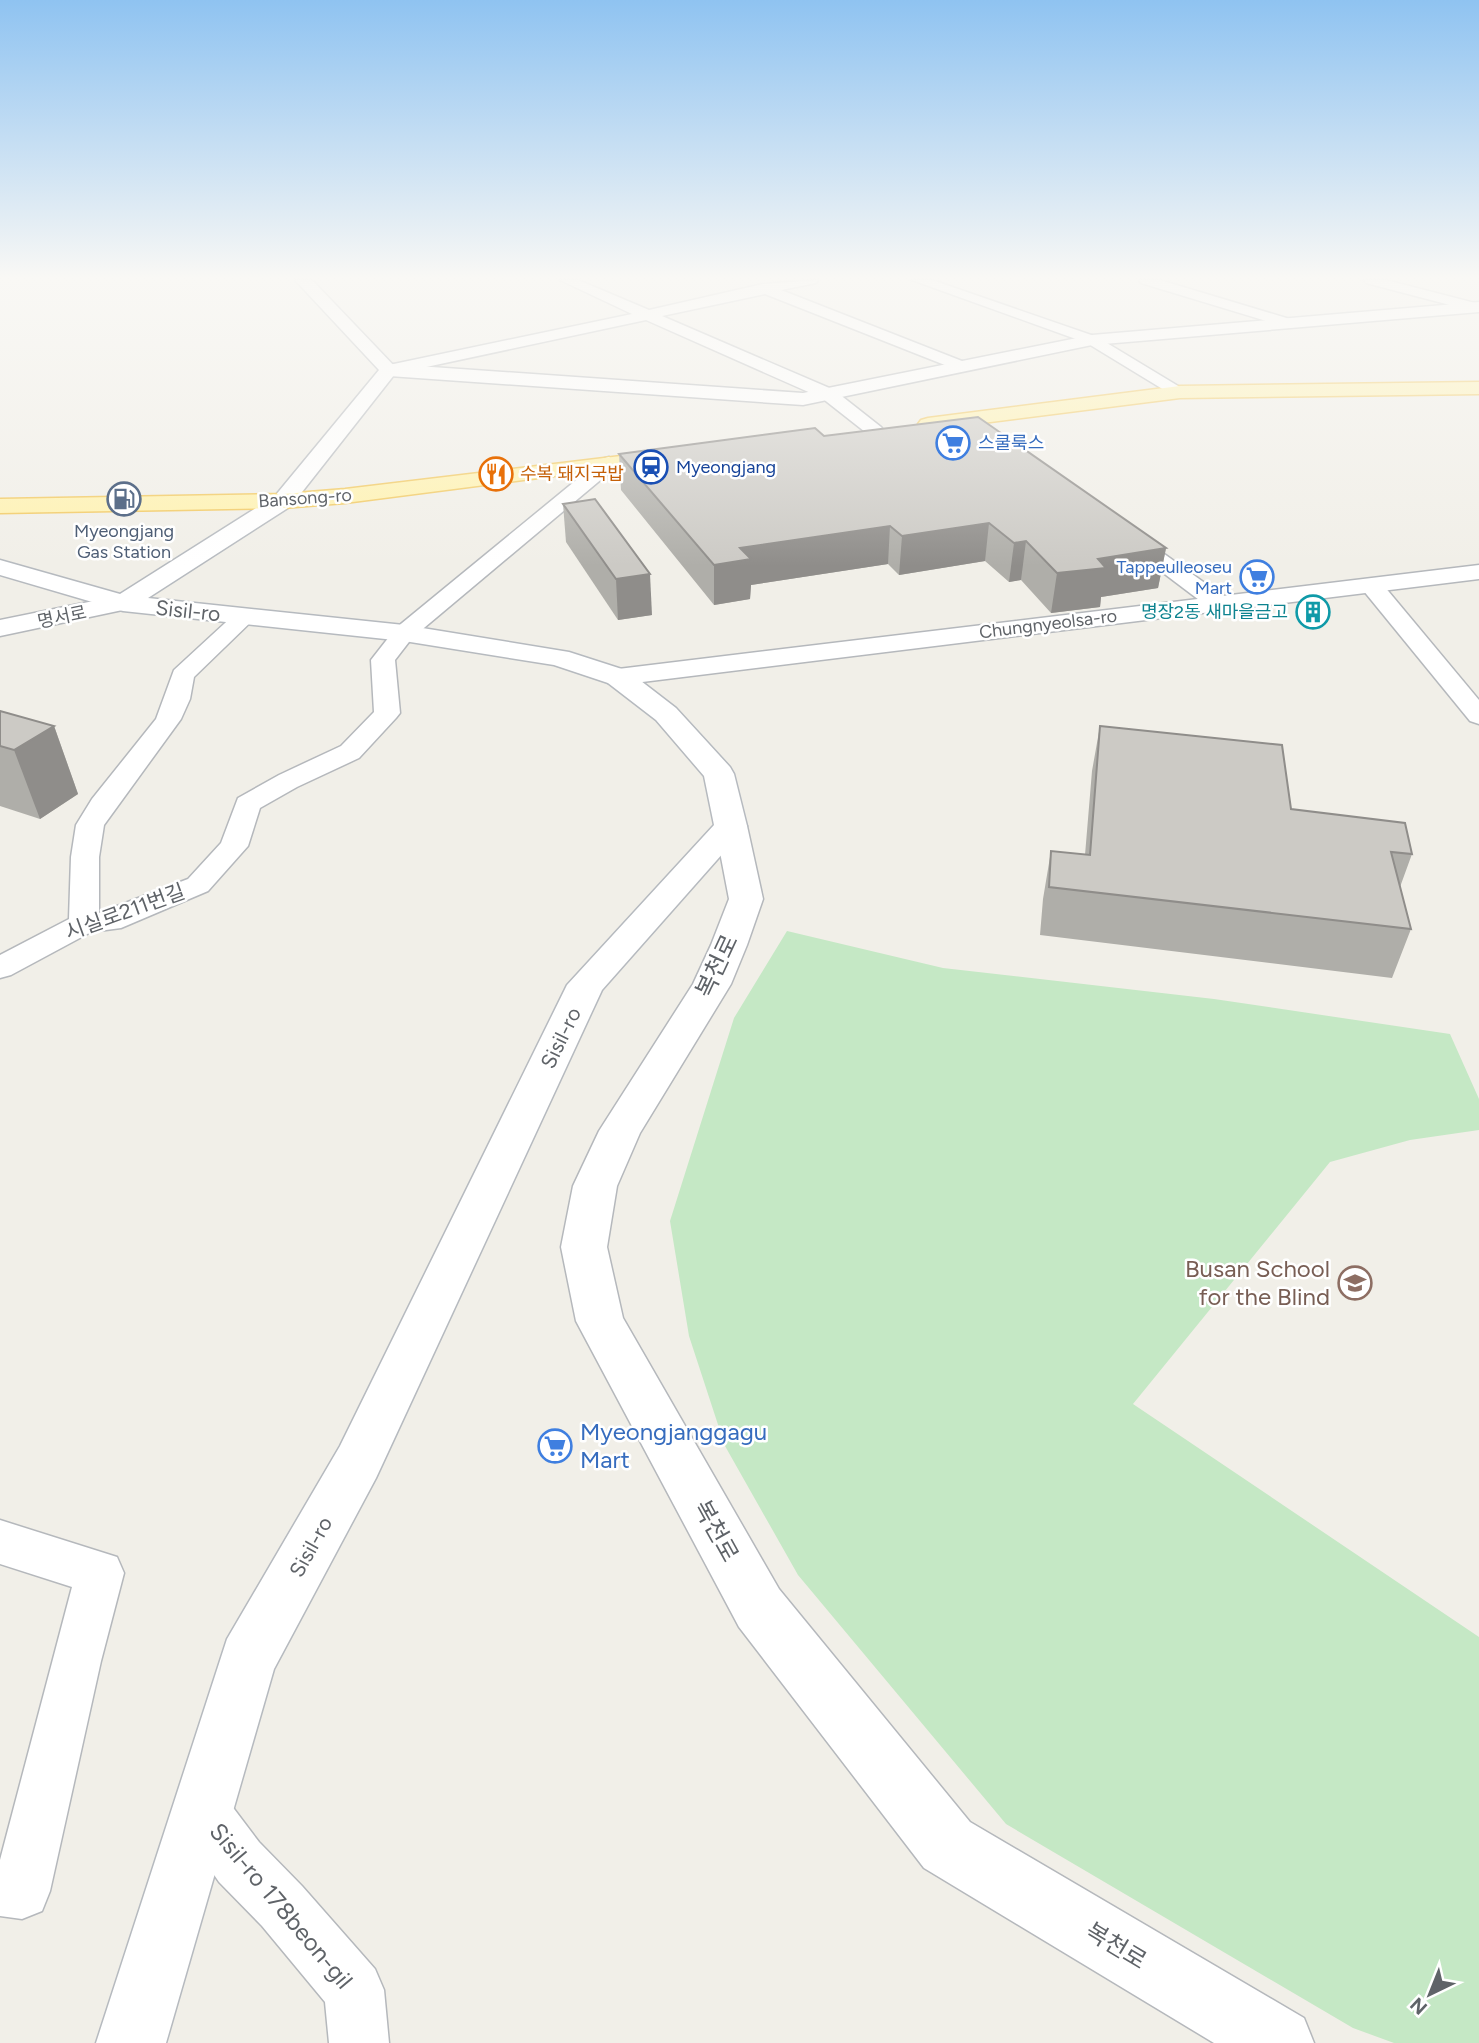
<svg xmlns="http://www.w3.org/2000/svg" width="1479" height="2043" font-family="Figtree,'Noto Sans KR',sans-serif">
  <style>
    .green { fill: #c5e8c5 }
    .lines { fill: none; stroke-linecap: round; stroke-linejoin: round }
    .minor-casing { stroke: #b5b8bc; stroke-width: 3 }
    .tertiary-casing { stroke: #b5b8bc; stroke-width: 3 }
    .secondary-casing { stroke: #b6babf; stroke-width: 3 }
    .primary-casing { stroke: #f2c960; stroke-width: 3 }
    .minor { fill: #fff; fill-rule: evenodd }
    .tertiary { fill: #fff; fill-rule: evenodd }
    .secondary { fill: #fff; fill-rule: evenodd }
    .primary { fill: #fff2af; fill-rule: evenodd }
    .wall { fill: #afaea9 }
    .shaded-wall { fill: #8f8d8a }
    .building { fill: #cccac5; stroke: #8f8d8a; stroke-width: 2 }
    .labels { text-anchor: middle; stroke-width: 5; stroke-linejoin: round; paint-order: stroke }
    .far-shop-label { font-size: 18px; fill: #366cbe; stroke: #fff; text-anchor: start }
    .far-transit-label { font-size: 18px; fill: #164399; stroke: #fff; text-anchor: start }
    .far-food-label { font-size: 18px; fill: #c56008; stroke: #fff; text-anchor: start }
    .far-street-label { font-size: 18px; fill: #5f6368; stroke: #fff }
    .far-service-label { font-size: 18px; fill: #4e5e75; stroke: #fff }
    .far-culture-label { font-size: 18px; fill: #0d838f; stroke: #fff; text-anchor: end }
    .street-label { font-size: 21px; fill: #5f6368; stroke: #fff }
    .near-street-label { font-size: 24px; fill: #5f6368; stroke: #fff }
    .near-education-label { font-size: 24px; fill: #785e54; stroke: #fff; text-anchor: end }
    .near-shop-label { font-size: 24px; fill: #366cbe; stroke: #fff; text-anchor: start }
  </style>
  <rect width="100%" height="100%" fill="#f1efe8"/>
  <path class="green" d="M787,931L943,968L1214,999L1450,1034L1479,1099V1130L1410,1140L1330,1162L1133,1404L1479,1637V2043H1394L1353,2028L1006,1824L798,1575L725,1446L689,1336L670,1221L734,1018Z"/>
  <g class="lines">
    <defs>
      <g id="minor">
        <path d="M560,280H578L649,310L763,284L818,280L816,283L781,290L967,363L969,366L961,371L955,369L765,294L662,316L834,390L881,427L884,431L881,435H869L822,398L646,320L389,375L381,370L389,365L632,314Z"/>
        <path d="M912,280H932L1097,337L1188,392L1180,397L1174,396L1087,343Z"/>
        <path d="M1139,280H1160L1293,320L1295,323L1293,326H1283L1141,283Z"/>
        <path d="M1364,280H1386L1479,304V310H1469L1366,283Z"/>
        <path d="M609,457L618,463L616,467L412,638L395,660L400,713L396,718L359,758L297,787L260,808L248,846L208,891L121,928L91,932L11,975L0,978V955L69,919L71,857L76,825L92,799L156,719L174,670L237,612H253L256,617L194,677L190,699L181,719L104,825L99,857V913L188,879L221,843L238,798L279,775L341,746L374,712L371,660L396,628L602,459Z"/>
        <path d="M1128,531L1135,533L1227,599L1230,604L1227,609H1211L1121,541L1118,537L1121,533Z"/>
        <path d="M1371,579L1379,580L1479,700V724L1470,721L1363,590L1360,585L1363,580Z"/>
        <path d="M0,1520L117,1557L124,1573L101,1661L50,1891L42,1911L22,1919L0,1916V1860L72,1587L0,1564Z"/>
        <path d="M203,1785L222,1793L259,1842L302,1886L375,1969L384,1990L389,2043H329L325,2002L262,1926L219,1882L184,1831L176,1812L184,1793Z"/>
      </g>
      <g id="tertiary">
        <path d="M1479,302V312L1092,345L803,405L389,376L380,370L389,364L803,393L1092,335Z"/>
        <path d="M1479,565V579L618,685L608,683L604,677L608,671L618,669Z"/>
        <path d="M123,595L132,598L136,603L132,608L0,636V620Z"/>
        <path d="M731,816L742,819L747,826L763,899L747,945L731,984L640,1133L617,1186L607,1247L623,1318L779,1589L970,1822L1304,2018L1314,2043H1214L924,1868L739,1627L576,1321L561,1247L573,1186L599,1131L693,984L711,945L729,899L715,826L720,819Z"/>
      </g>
      <path id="secondary" d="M295,280H312L398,370L291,506L148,598L404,625L569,652L628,671L676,708L730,767L734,774L747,826L602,990L376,1478L274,1669L166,2043H96L227,1639L340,1446L567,985L714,825L704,776L656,720L608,683L554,665L404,641L123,611L0,575V560L120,594L275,496L379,370Z"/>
      <g id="primary">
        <path d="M1479,382V394L1180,398L928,430L921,428L918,424L921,420L928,418L1180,386Z"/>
        <path d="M671,450L678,452L682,456L678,460L345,503L283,508L0,513V499L283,494L345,489Z"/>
      </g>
    </defs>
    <use href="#minor" class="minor-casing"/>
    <use href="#tertiary" class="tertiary-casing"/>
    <use href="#secondary" class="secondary-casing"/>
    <use href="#primary" class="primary-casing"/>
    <use href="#minor" class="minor"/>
    <use href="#tertiary" class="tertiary"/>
    <use href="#secondary" class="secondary"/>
    <use href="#primary" class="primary"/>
  </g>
  <g class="wall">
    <path d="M824,436L1166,548L1158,588L1101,597L1100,607L1051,613L1021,580L1009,582L985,561L899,575L888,564L751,585L750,599L714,605L621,490L619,454Z"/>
    <path d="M563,504L652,615L618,620L566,542Z"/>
    <path d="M0,711L54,726L78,794L40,819L0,806Z"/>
    <path d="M1100,726L1291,809L1412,854L1400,887L1411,929L1392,978L1040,935L1043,899L1051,851L1085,855L1092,771Z"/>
  </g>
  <g class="shaded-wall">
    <path d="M989,523L985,561L899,575L902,536Z"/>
    <path d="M890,526L888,564L751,585L750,599L714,605V565L740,548Z"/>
    <path d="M1026,541L1021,580L1009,582L1014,543Z"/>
    <path d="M1166,548L1158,588L1101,597L1100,607L1051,613L1057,573L1098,559Z"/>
    <path d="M650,574L652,615L618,620L616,579Z"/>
    <path d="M54,726L78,794L40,819L14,750Z"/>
  </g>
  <g class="building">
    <path d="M978,417L1166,548L1098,559L1106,568L1057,573L1026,541L1014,543L989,523L902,536L890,526L740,548L751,559L714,565L619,454L815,428L824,436Z"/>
    <path d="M595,499L650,574L616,579L563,504Z"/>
    <path d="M0,711L54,726L14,750L0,746Z"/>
    <path d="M1100,726L1282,745L1291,809L1405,823L1412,854L1391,852L1411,929L1049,887L1051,851L1090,855Z"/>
  </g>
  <linearGradient id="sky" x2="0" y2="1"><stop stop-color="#8fc3f1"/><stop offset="0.49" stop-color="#f9f8f5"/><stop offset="1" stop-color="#f9f8f5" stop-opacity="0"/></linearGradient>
  <rect width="1479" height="566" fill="url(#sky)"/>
  <defs>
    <symbol id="supermarket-ring" viewBox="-11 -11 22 22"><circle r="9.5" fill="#fff" stroke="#3f7fe0" stroke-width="1.5"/><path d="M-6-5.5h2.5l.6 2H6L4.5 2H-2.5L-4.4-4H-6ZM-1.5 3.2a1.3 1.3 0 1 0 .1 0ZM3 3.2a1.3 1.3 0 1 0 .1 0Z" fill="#3f7fe0"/></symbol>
    <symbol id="station-ring" viewBox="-11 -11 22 22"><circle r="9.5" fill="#fff" stroke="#1a4fb4" stroke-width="1.5"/><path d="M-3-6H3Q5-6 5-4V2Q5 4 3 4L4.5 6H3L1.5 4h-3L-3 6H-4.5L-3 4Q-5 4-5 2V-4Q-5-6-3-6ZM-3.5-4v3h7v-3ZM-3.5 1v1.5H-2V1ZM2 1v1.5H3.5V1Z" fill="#1a4fb4"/></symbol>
    <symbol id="restaurant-ring" viewBox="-11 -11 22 22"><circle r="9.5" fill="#fff" stroke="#e8710a" stroke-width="1.5"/><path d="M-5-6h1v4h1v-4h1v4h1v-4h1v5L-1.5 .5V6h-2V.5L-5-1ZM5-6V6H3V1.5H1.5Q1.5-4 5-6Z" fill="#e8710a"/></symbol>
    <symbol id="fuel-ring" viewBox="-11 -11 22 22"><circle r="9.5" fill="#fff" stroke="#5c6f8a" stroke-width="1.5"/><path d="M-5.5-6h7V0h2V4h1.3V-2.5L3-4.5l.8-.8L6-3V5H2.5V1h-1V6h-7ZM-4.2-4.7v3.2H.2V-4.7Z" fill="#5c6f8a"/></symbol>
    <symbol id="building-ring" viewBox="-11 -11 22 22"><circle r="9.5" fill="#fff" stroke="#0f9aa8" stroke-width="1.5"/><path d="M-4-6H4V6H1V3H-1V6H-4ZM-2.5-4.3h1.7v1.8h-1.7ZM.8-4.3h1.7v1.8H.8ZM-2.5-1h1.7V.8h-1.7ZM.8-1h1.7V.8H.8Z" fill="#0f9aa8"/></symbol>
    <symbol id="school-ring" viewBox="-11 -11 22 22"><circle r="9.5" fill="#fff" stroke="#8d6e63" stroke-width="1.5"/><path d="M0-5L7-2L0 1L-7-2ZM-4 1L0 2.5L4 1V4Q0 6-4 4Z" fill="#8d6e63"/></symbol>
  </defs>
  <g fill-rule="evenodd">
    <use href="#supermarket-ring" x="934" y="424" width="38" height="38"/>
    <use href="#station-ring" x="632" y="448" width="38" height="38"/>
    <use href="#restaurant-ring" x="477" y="455" width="38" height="38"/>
    <use href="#fuel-ring" x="105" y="480" width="38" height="38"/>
    <use href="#supermarket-ring" x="1238" y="558" width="38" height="38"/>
    <use href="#building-ring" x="1294" y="593" width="38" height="38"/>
    <use href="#school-ring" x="1336" y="1264" width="38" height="38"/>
    <use href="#supermarket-ring" x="536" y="1427" width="38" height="38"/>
  </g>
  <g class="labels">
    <g class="far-shop-label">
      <text x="978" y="449">스쿨룩스</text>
      <text x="1232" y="573" text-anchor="end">Tappeulleoseu<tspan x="1232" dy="21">Mart</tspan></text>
    </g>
    <g class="far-transit-label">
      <text x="676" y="473">Myeongjang</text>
    </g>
    <g class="far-food-label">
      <text x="520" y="480">수복 돼지국밥</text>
    </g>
    <g class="far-street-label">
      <text transform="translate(305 498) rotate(-4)" y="6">Bansong-ro</text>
      <text transform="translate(62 617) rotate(-12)" y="6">명서로</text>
      <text transform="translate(1048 624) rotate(-7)" y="6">Chungnyeolsa-ro</text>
    </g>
    <g class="far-service-label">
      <text x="124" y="537">Myeongjang<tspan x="124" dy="21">Gas Station</tspan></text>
    </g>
    <g class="far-culture-label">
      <text x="1288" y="618">명장2동 새마을금고</text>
    </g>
    <g class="street-label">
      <text transform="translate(188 611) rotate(6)" y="7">Sisil-ro</text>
      <text transform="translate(125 912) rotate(-20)" y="7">시실로211번길</text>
      <text transform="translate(561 1038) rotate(-64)" y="7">Sisil-ro</text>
      <text transform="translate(311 1547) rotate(-61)" y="7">Sisil-ro</text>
    </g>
    <g class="near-street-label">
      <text transform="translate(717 966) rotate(-65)" y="8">복천로</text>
      <text transform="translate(716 1531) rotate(61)" y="8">복천로</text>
      <text transform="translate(281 1906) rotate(50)" y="8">Sisil-ro 178beon-gil</text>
      <text transform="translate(1116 1946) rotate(31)" y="8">복천로</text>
    </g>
    <g class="near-education-label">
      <text x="1330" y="1277">Busan School<tspan x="1330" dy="28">for the Blind</tspan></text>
    </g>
    <g class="near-shop-label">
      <text x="580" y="1440">Myeongjanggagu<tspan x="580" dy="28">Mart</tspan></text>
    </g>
  </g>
  <g transform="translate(1430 1994) rotate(223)" stroke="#ffffff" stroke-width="5" paint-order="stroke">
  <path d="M0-5L12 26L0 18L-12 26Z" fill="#5f6368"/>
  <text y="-10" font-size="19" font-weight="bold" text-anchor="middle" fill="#5f6368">N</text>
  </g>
</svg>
